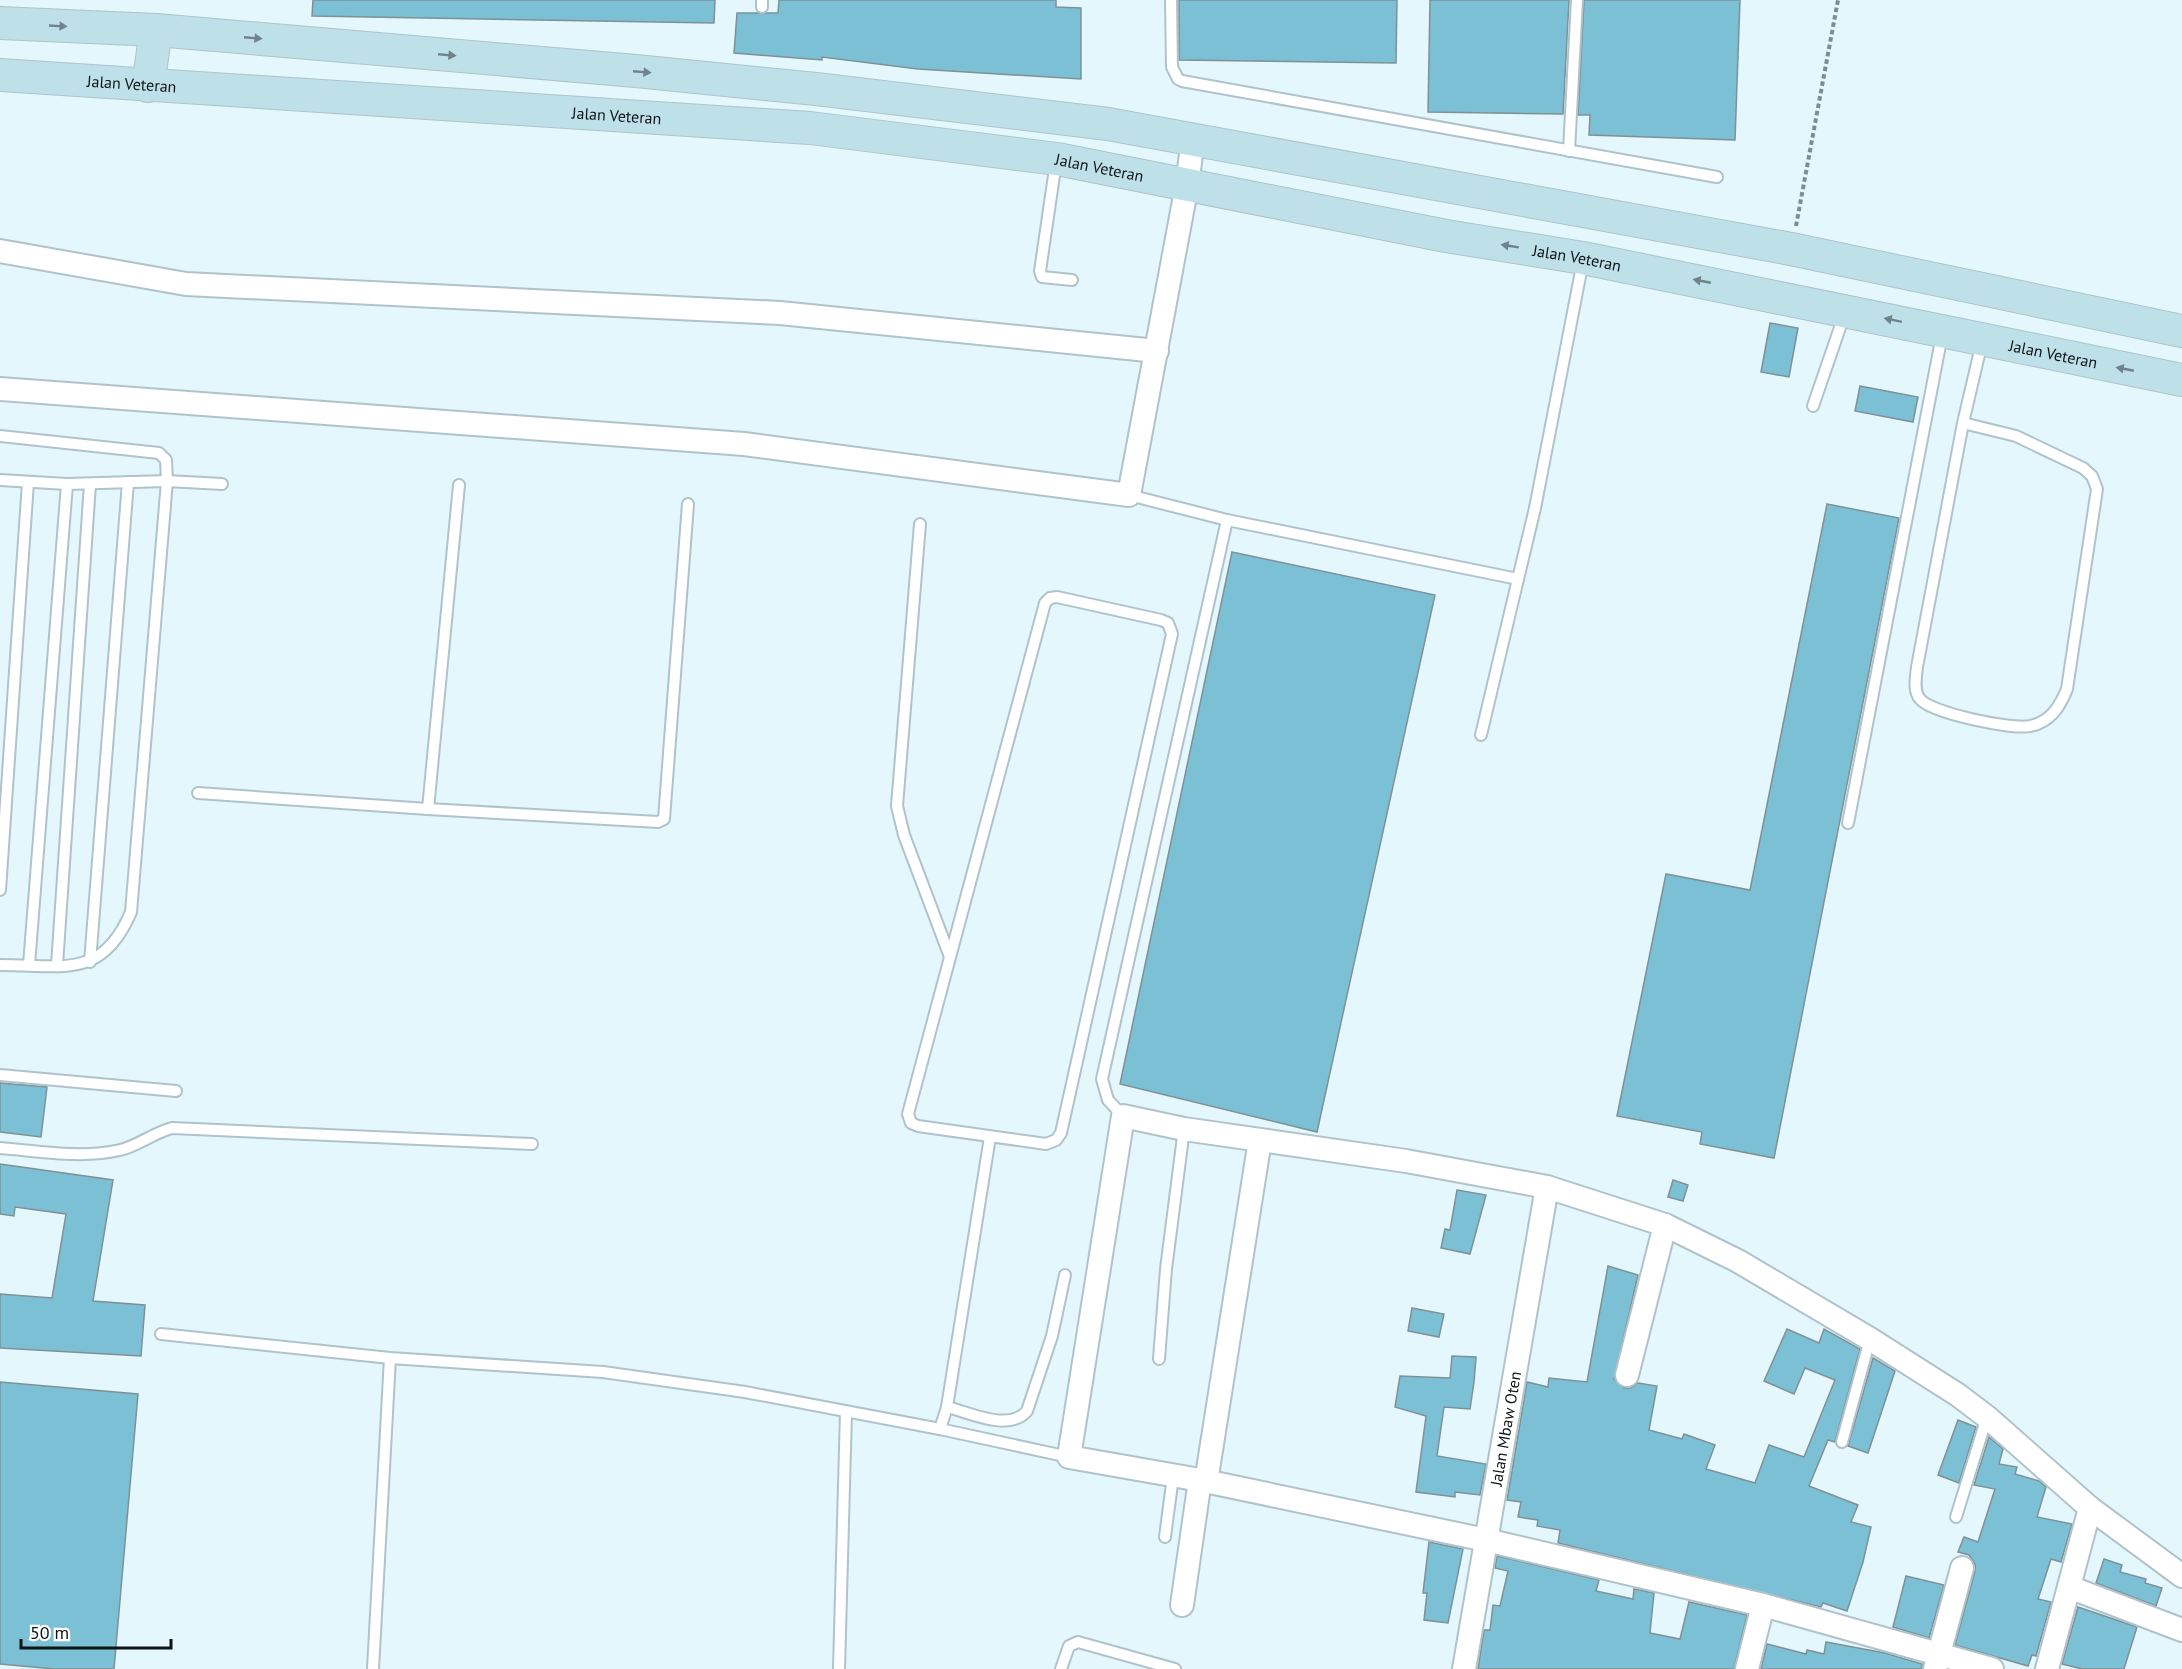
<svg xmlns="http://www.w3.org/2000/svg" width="2182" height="1669" font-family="'PT Sans',sans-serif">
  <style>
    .building { fill: #7bc0d4; stroke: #7f9197; stroke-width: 1.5 }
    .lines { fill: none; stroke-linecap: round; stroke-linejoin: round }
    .service-casing { stroke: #b0c3ca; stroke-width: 14 }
    .minor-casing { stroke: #b0c3ca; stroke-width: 26 }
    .secondary-casing { stroke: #b0c3ca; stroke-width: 34 }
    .path { stroke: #7f8d91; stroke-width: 4; stroke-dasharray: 4.5 3; stroke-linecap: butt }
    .service { stroke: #fff; stroke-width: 10 }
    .minor { stroke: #fff; stroke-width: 22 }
    .secondary { stroke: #bee0e8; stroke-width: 32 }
    .oneway { fill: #6e848a }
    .labels { text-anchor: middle; stroke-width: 6; stroke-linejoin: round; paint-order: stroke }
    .street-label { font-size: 16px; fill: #0d1416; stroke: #fff }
  </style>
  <rect width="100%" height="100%" fill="#e3f7fd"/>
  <g class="building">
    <path d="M313,0H715L714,23L312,16Z"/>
    <path d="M779,0H1056V7L1081,8V79L918,69L822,57V60L734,53L737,13H778Z"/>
    <path d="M1179,0H1397L1396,63L1179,60Z"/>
    <path d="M1430,0H1569L1563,114L1428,112Z"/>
    <path d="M1584,0H1740L1735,140L1589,135L1590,115H1578Z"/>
    <path d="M1770,323L1798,328L1789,377L1761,372Z"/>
    <path d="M1860,386L1918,397L1913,422L1855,411Z"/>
    <path d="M1827,504L1899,518L1774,1158L1700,1144L1702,1132L1617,1116L1666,874L1750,890Z"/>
    <path d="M1232,552L1435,595L1317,1132L1120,1084Z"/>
    <path d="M0,1083L47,1087L41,1137L0,1132Z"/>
    <path d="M0,1164L113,1180L93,1301L145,1305L141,1356L0,1348V1294L52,1298L66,1214L15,1207L14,1216L0,1214Z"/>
    <path d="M1673,1180L1688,1185L1683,1201L1668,1197Z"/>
    <path d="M1457,1190L1486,1195L1470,1254L1441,1248L1445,1229L1450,1230Z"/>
    <path d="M1608,1266L1638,1275L1614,1379L1624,1388H1631L1638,1383L1657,1386L1649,1430L1682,1439L1684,1434L1715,1445L1706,1469L1755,1483L1769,1445L1804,1457L1835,1380L1805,1368L1794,1394L1764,1381L1787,1329L1819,1343L1824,1329L1860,1349L1835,1442L1828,1440L1809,1486L1858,1505L1851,1522L1871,1527L1863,1562L1847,1611L1823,1603L1821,1607L1558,1543L1560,1530L1537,1526L1538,1520L1518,1517L1521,1502L1507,1500L1527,1382L1548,1387L1549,1378L1587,1382Z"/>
    <path d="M1412,1308L1444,1314L1439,1337L1408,1331Z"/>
    <path d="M1452,1356L1476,1357L1474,1382L1470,1409L1444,1407L1437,1456L1486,1464L1480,1495L1455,1492V1497L1416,1492L1426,1416L1395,1407L1400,1376L1450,1378Z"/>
    <path d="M1873,1358L1895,1371L1868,1453L1848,1446Z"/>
    <path d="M0,1382L138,1394L114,1669H54L0,1664Z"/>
    <path d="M1958,1420L1976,1427L1959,1483L1938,1475Z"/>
    <path d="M1989,1437L2003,1449L1999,1464L2017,1467L2015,1474L2039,1481L2046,1487L2037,1517L2072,1524L2061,1562L2051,1559L2038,1599L2051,1602L2036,1656L2032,1655L2028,1666L1955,1645L1975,1571V1564L1969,1555L1958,1552L1964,1537L1978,1542L1995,1489L1974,1485Z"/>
    <path d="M1429,1542L1463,1549L1448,1623L1424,1620L1427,1593H1423Z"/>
    <path d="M1497,1556L1599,1580L1596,1591L1633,1599L1634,1589L1654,1593L1650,1633L1680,1639L1689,1602L1747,1615L1734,1669H1478L1484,1630H1490L1493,1605L1500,1606L1508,1571L1495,1568Z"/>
    <path d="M2104,1559L2122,1565L2120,1572L2146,1579L2145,1583L2162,1588L2156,1606L2096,1583Z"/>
    <path d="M1906,1576L1944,1585L1929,1638L1893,1627Z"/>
    <path d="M2078,1607L2137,1627L2124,1669H2082L2062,1664Z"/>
    <path d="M1826,1642L1885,1653L1922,1664V1669H1761L1767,1644L1806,1654L1807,1650L1824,1654Z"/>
  </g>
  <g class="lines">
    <defs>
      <g id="service">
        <path d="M1171,0L1172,67L1178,79L1182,81L1717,177"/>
        <path d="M762,7V0"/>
        <path d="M1569,151L1577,0"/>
        <path d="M1056,162L1040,271L1042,277L1072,280"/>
        <path d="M1813,406L1845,313"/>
        <path d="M1963,423L1917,667C1916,677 1913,691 1920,699C1931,713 2012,730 2030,726C2051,722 2060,706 2067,689L2097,489L2092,476L2083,468L2016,436L1963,423L1982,342"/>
        <path d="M0,436L159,453L166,460L167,481L131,912C102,980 63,965 0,965"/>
        <path d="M0,480L67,484L167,481L222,484"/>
        <path d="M1129,495L1227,520"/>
        <path d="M920,524L897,806L904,835L950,957"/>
        <path d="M1057,597L1161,620L1168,623L1172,634L1061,1133L1056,1140L1046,1144L918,1126L911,1123L908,1114L1045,603L1050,598Z"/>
        <path d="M1481,735L1518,579"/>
        <path d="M198,793L428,809L459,485"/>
        <path d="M428,809L658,822L664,819L688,504"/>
        <path d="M1848,823L1942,335"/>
        <path d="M0,890L28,482"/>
        <path d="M90,962L128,482"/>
        <path d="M29,965L67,484"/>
        <path d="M57,965L90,484"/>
        <path d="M0,1075L176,1091"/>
        <path d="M1123,1116L1108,1100L1102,1079L1227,520L1518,579L1535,508L1583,261"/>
        <path d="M0,1148C39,1151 82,1159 120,1150C138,1146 153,1133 172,1128L532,1144"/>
        <path d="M161,1334L390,1358L603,1372L745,1392L940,1429L947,1407L990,1137"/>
        <path d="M1159,1359L1166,1269L1184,1129"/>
        <path d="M947,1407C971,1413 1009,1432 1027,1411L1052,1336L1065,1275"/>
        <path d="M940,1429L1069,1457"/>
        <path d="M1842,1442L1870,1339"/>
        <path d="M1956,1517L1987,1417"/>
        <path d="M1165,1537L1173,1476"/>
        <path d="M373,1669L390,1358"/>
        <path d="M839,1669L846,1412"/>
        <path d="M1061,1669L1069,1646L1078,1642L1175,1669"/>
      </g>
      <g id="minor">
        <path d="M0,251L186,284L780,313L1157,351"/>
        <path d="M0,389L744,444L1129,495L1187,185L1193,139"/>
        <path d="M1627,1375L1665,1225"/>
        <path d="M1206,1482L1260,1140"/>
        <path d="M2090,1508L2182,1576"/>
        <path d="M2069,1587L2182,1630"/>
        <path d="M1182,1605L1200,1480"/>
        <path id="s1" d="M1464,1669L1547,1187"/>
        <path d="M1747,1669L1763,1605"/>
        <path d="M1935,1669L1962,1568"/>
        <path d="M1992,1669L1763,1605L1486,1540L1200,1480L1069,1457L1123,1116L1184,1129L1406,1161L1547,1187L1665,1225L1738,1261L1870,1339L1958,1395L1987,1417L2090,1508L2047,1669"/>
      </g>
      <g id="secondary">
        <path d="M0,23L156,30L636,71L816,89L1108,124L1791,249L2182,331"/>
        <path id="s2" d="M0,75L810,128L1057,159L1446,236L1583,258L2182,380"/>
        <path d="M148,86L156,30"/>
      </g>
    </defs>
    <use href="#service" class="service-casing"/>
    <use href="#minor" class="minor-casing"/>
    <use href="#secondary" class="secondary-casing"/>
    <path class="path" d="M1796,226L1838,0"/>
    <use href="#service" class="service"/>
    <use href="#minor" class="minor"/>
    <use href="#secondary" class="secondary"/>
  </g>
  <defs><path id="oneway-solid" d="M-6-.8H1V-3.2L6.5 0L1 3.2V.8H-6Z" transform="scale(1.5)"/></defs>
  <g class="oneway">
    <use href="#oneway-solid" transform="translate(58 26) rotate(3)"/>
    <use href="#oneway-solid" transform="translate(253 38) rotate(5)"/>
    <use href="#oneway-solid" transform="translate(447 55) rotate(5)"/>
    <use href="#oneway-solid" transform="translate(642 72) rotate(5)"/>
    <use href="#oneway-solid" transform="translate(1510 246) rotate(-171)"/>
    <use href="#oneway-solid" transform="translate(1702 281) rotate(-169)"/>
    <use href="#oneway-solid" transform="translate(1893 320) rotate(-168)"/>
    <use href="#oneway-solid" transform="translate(2125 369) rotate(-169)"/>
  </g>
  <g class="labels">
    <g class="street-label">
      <text dy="6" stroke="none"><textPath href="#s2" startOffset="132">Jalan Veteran</textPath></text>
      <text dy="6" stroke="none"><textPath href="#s2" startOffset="618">Jalan Veteran</textPath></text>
      <text dy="6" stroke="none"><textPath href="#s2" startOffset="1104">Jalan Veteran</textPath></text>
      <text dy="6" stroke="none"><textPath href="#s2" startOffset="1590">Jalan Veteran</textPath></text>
      <text dy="6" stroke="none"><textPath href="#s2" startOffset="2076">Jalan Veteran</textPath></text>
      <text dy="6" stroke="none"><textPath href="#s1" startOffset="244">Jalan Mbaw Oten</textPath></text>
    </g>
  </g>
  <path d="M21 1639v9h150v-9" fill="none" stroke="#0d1416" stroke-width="3"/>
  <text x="30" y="1639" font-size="18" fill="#0d1416" stroke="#ffffff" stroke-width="4.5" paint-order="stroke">50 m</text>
</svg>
